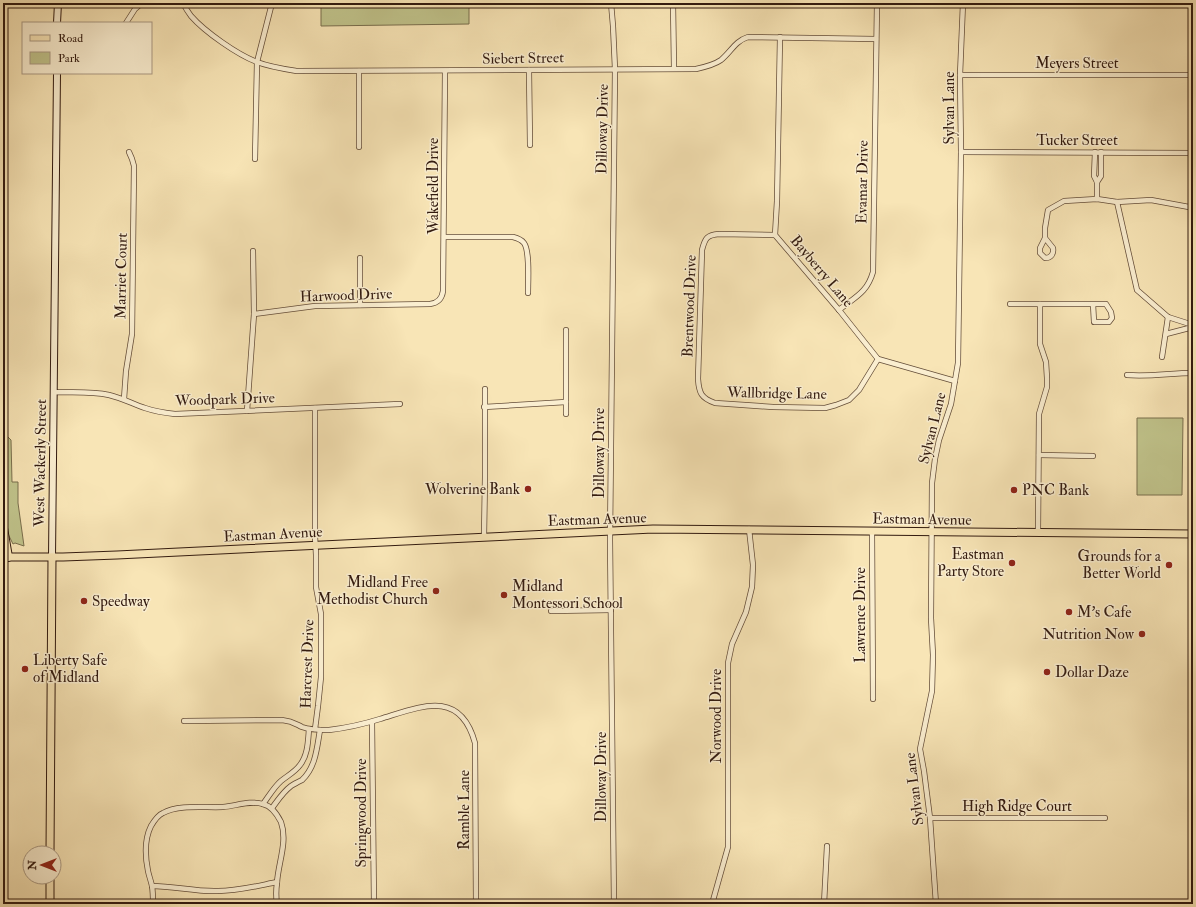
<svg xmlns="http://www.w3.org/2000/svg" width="1196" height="907" font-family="'IM FELL Double Pica',serif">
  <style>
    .green { fill: #c0c38b; stroke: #796e4d }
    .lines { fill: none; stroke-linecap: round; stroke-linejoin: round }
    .street-casing { stroke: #644d39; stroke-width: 6 }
    .secondary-casing { stroke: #321a0f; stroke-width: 8 }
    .primary-casing { stroke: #321a0f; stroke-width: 9 }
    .highway-casing { stroke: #321a0f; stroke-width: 10 }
    .street { stroke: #faeed0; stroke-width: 4.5 }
    .secondary { stroke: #faeed0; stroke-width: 6 }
    .primary { stroke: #f8e5b6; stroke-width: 7 }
    .highway { stroke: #f8e5b6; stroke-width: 8 }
    .poi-dot { fill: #8f2418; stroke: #faeed0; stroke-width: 1.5 }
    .labels { text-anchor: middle; stroke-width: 3; stroke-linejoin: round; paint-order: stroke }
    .street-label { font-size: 15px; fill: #321a0f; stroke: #faeed0 }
    .poi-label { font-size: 15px; fill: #321a0f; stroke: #faeed0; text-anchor: start }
  </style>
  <rect width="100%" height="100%" fill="#f8e5b6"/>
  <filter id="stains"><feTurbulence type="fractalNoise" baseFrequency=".005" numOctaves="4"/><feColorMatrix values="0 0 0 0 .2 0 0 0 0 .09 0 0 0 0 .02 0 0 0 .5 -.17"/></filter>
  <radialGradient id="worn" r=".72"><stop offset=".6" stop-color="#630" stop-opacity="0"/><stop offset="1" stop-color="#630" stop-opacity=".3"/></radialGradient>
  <g class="green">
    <path d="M321,3H469V24L321,26Z"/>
    <path d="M1137,418H1183L1182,495H1137Z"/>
    <path d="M3,421L7,436L11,440L12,482H18V503L24,546L15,543L13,544L8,534L3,498Z"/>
  </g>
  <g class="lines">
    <defs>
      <g id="street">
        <path d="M183,3C185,7 188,12 191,16C205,32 238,55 257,62C270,67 284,69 297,71L696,69C705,67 714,65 721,60C731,52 735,41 748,37L876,39"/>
        <path d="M611,3L613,26L615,69L610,540L614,904"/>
        <path d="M673,3L674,68"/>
        <path d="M126,23L135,9L142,3"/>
        <path d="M780,37L777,201L775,235L839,310L878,359L955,381"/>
        <path d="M529,70L530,145"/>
        <path d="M359,71V147"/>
        <path d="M960,75H1193"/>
        <path d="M961,152L1193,153"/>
        <path d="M1095,152L1094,176L1097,182"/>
        <path d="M255,159L257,62L272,3"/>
        <path d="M1097,199V182L1101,176V152"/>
        <path d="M1117,202L1137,290L1168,317L1193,325"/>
        <path d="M775,235L719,234C707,235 705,238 702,250L698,379C699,393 701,398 715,403L773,407L825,408L836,405L849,400L859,390L878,359"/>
        <path d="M444,237H513C517,238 521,239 524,243C530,251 528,282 528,293"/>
        <path d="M1045,238L1053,248C1054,254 1051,258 1045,258L1040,253V248L1045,238V228L1048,210L1064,201L1097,199L1117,202L1151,200L1189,207L1193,206"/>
        <path d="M360,258V305"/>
        <path d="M1010,304H1040"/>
        <path d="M839,310C855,297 867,293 873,272L877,3"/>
        <path d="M254,314L315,306L430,304C438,303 442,299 443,291L445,71"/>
        <path d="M566,330V414"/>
        <path d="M1166,334L1193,327"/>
        <path d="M1162,357L1168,317"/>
        <path d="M1127,375C1149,377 1171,373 1193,373"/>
        <path d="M54,392C72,393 91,391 109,395C122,398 133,404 145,408C154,411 165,413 175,414L400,404"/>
        <path d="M124,399L126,371L132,334L134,166L132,159L129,152"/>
        <path d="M484,407L566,402"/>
        <path d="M247,411L254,314L253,251"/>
        <path d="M1039,455L1093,456"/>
        <path d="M872,531L873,699"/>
        <path d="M1038,533L1039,414L1047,387V378L1046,362L1040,344V304H1106L1111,312L1112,318L1109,322H1094L1093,304"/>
        <path d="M484,537L485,477V389"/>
        <path d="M551,611L611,610"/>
        <path d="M184,721L282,720C292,721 294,723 302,727C310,730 321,730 329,730C346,728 364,724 380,719C420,707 460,688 475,743L476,904"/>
        <path d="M372,722L374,904"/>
        <path d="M315,729L318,706L321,677V614L316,587V555L315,536V408"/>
        <path d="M263,804C269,796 274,787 281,781C287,776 295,772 300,765C308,755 308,741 309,729"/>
        <path d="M272,808C278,800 283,792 291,786C294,784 298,782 302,780C316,767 317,747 320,730"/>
        <path d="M930,818H1105"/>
        <path d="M152,886C174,886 196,892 218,891C238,891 257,886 277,882"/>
        <path d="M153,904C153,898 153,892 152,886C151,881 149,876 148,871C145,856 144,840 151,826C154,821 158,815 163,813C179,804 206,808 223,807C236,806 250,800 263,804C272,806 277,814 281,822C288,842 278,863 277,883C276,890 276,897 277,904"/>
        <path d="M712,904L728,847V663L732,644L746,612L752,587L753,565L749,529"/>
        <path d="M824,904L827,846"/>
        <path d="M936,904L930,818L924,771L920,749L932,691L933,655L931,618L932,483L935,459L939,440L951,404L958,363L961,152L960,75L963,3"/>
      </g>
      <g id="secondary">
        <path d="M57,23L58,3"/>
        <path d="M52,557L57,73"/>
      </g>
      <g id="primary">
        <path d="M3,557H63L117,555L653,529L1193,534"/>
        <path d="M50,853L52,557"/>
        <path d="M50,904V877"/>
      </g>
      <path id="highway" d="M3,528L8,557"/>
    </defs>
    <use href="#street" class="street-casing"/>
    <use href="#secondary" class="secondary-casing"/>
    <use href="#primary" class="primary-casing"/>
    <use href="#highway" class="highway-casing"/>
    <use href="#street" class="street"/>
    <use href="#secondary" class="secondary"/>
    <use href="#primary" class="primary"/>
    <use href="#highway" class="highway"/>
  </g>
  <g class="poi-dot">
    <circle cx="528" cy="489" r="4"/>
    <circle cx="1014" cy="490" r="4"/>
    <circle cx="1012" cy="563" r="4"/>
    <circle cx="1169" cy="565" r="4"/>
    <circle cx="436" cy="591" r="4"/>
    <circle cx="504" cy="595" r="4"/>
    <circle cx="84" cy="601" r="4"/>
    <circle cx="1069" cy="612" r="4"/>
    <circle cx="1142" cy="634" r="4"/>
    <circle cx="25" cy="669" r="4"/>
    <circle cx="1047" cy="672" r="4"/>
  </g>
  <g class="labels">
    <g class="street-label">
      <text transform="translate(523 58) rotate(-1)" y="5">Siebert Street</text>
      <text x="1077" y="68">Meyers Street</text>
      <text transform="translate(949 108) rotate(-90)" y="5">Sylvan Lane</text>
      <text transform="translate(602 129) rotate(-89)" y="5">Dilloway Drive</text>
      <text x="1077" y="145">Tucker Street</text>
      <text transform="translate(862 182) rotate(-89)" y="5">Evamar Drive</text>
      <text transform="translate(433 186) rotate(-90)" y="5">Wakefield Drive</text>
      <text transform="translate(822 271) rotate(50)" y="5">Bayberry Lane</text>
      <text transform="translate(121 276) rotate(-89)" y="5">Marriet Court</text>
      <text transform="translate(346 295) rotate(-2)" y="5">Harwood Drive</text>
      <text transform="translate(689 306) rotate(-88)" y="5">Brentwood Drive</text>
      <text transform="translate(777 393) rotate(1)" y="5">Wallbridge Lane</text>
      <text transform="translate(225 399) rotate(-2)" y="5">Woodpark Drive</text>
      <text transform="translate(932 428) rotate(-76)" y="5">Sylvan Lane</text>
      <text transform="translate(599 453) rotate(-90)" y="5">Dilloway Drive</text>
      <text transform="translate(40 463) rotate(-89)" y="5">West Wackerly Street</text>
      <text transform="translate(597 519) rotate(-2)" y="5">Eastman Avenue</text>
      <text transform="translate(922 519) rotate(1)" y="5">Eastman Avenue</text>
      <text transform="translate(273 534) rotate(-3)" y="5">Eastman Avenue</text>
      <text transform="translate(860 615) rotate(-90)" y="5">Lawrence Drive</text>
      <text transform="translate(307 664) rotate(-88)" y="5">Harcrest Drive</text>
      <text transform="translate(716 716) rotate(-90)" y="5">Norwood Drive</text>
      <text transform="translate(601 777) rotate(-90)" y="5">Dilloway Drive</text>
      <text transform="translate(914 789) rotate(-97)" y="5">Sylvan Lane</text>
      <text x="1017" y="811">High Ridge Court</text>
      <text transform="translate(464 810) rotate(-90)" y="5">Ramble Lane</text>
      <text transform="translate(361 813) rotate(-90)" y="5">Springwood Drive</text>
    </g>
    <g class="poi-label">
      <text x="520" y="494" text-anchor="end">Wolverine Bank</text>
      <text x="1022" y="495">PNC Bank</text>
      <text x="1004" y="559" text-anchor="end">Eastman<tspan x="1004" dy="17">Party Store</tspan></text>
      <text x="1161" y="561" text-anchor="end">Grounds for a<tspan x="1161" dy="17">Better World</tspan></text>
      <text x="428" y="587" text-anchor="end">Midland Free<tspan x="428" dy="17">Methodist Church</tspan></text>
      <text x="512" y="591">Midland<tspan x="512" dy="17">Montessori School</tspan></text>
      <text x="92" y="606">Speedway</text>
      <text x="1077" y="617">M's Cafe</text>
      <text x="1134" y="639" text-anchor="end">Nutrition Now</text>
      <text x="33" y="665">Liberty Safe<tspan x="33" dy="17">of Midland</tspan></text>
      <text x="1055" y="677">Dollar Daze</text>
    </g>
  </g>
  <rect width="1196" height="907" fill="none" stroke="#f8e5b6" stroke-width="16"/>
  <rect x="4" y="4" width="1188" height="899" fill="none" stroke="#321a0f" stroke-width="2"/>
  <rect x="8" y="8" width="1180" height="891" fill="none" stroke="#321a0f"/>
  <rect x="22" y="22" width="130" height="52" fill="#faeed0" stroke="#aa9983"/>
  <rect x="30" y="35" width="20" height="6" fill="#f8e5b6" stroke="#aa9983"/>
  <text x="58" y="42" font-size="12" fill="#321a0f">Road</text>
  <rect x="30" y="52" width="20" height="12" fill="#c0c38b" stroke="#aa9983"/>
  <text x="58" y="62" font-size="12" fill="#321a0f">Park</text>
  <g transform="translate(42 865) rotate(270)"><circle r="19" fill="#faeed0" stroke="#aa9983"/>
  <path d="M0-3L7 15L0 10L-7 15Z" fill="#8f2418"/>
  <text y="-6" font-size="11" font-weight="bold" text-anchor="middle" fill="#321a0f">N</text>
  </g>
  <rect width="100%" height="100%" filter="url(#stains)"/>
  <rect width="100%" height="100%" fill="url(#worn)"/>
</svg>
